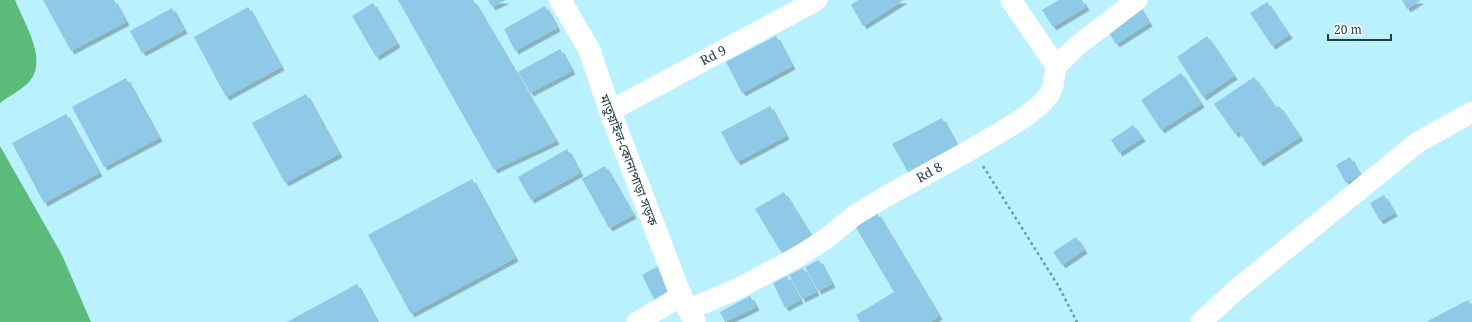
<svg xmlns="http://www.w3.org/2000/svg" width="1472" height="322" font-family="'Noto Serif','Noto Sans Bengali',serif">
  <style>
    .water { fill: #5cbb7a }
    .building { fill: #8ec9e8; filter: url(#shadow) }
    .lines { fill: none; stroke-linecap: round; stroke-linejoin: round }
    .path { stroke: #709da6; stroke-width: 2.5; stroke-dasharray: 3 3; stroke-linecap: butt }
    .minor { stroke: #fff; stroke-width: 21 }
    .secondary { stroke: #fff; stroke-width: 22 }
    .labels { text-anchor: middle; stroke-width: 3; stroke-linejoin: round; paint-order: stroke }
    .street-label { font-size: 13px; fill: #213f45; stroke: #fff }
  </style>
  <defs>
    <filter id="shadow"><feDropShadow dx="3.5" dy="3.5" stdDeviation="0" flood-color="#0004"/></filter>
  </defs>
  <rect width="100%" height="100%" fill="#b9f2fe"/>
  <g class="water">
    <path d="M0,0H15C24,23 50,62 28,83C20,91 9,96 0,103Z"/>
    <path d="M0,146L62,255L91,322H0Z"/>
  </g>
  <g class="building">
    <path d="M43,0H114L126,22L71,51Z"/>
    <path d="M398,0H473L556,141L494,170Z"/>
    <path d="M488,0H506L492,7Z"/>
    <path d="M858,0H904L863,26L851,5Z"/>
    <path d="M1059,0H1082L1086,7L1053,27L1042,10Z"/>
    <path d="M1402,0H1421L1407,9Z"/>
    <path d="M1267,2L1289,35L1272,46L1250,13Z"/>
    <path d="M373,3L397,44L376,57L352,16Z"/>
    <path d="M545,6L557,28L515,51L504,29Z"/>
    <path d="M1139,6L1149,23L1116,44L1105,27Z"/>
    <path d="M248,7L281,67L226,97L194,37Z"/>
    <path d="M172,8L184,30L142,53L130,31Z"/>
    <path d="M776,36L792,66L742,93L726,62Z"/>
    <path d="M1207,36L1234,76L1203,97L1177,57Z"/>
    <path d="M560,49L572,71L530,93L518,72Z"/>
    <path d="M1181,73L1201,104L1161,130L1141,100Z"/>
    <path d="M1254,77L1275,107L1235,134L1214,104Z"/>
    <path d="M126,78L159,138L104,167L72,107Z"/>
    <path d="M306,94L339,154L285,183L252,123Z"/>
    <path d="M770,106L786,136L737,162L721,132Z"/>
    <path d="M1279,106L1300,137L1260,163L1239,132Z"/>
    <path d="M66,114L99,173L44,203L12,143Z"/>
    <path d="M942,118L958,148L909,174L892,144Z"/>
    <path d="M1133,125L1142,138L1119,153L1111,140Z"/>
    <path d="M567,149L580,173L531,200L518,177Z"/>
    <path d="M1350,157L1360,175L1346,183L1336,165Z"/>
    <path d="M605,166L633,215L609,228L582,179Z"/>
    <path d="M472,179L515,258L411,314L368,235Z"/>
    <path d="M784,192L813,239L784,257L755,209Z"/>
    <path d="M1384,195L1394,213L1380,221L1370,203Z"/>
    <path d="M877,213L939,316L930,322H860L856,315L894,292L855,226Z"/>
    <path d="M1076,237L1084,250L1062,265L1053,252Z"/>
    <path d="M819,260L832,284L818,291L805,267Z"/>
    <path d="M664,263L675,292L656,303L642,275Z"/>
    <path d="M803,268L816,292L802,299L789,275Z"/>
    <path d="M787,276L800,300L785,308L773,283Z"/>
    <path d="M357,284L377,322H287Z"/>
    <path d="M750,296L756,307L725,322L720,312Z"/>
    <path d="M1468,300L1472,307V322H1426Z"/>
  </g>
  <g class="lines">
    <path class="path" d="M983,166L1059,287L1077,322"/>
    <g class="minor">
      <path d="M1011,0L1056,66"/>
      <path d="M610,111L817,0"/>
      <path d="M688,310L739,288L799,256L827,238L855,215L885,197L972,149L1022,119L1039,106L1049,95L1053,86L1056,66L1078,45L1137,0"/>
      <path d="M637,322L681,296"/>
      <path d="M1201,322L1237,289L1418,142L1472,112"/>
    </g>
    <path class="secondary" d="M560,0L589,49L610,111L681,296L695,322"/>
  </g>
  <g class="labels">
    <g class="street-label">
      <text transform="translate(713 55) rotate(-28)" y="5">Rd 9</text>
      <text transform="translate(629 160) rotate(69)" y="5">মাতুয়াইল-কোনাপাড়া সড়ক</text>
      <text transform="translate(929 172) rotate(-29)" y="5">Rd 8</text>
    </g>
  </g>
  <path d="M1328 34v6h63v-6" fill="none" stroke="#213f45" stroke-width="2"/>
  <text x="1334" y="34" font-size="12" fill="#213f45" stroke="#ffffff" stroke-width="3" paint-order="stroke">20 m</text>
</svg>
